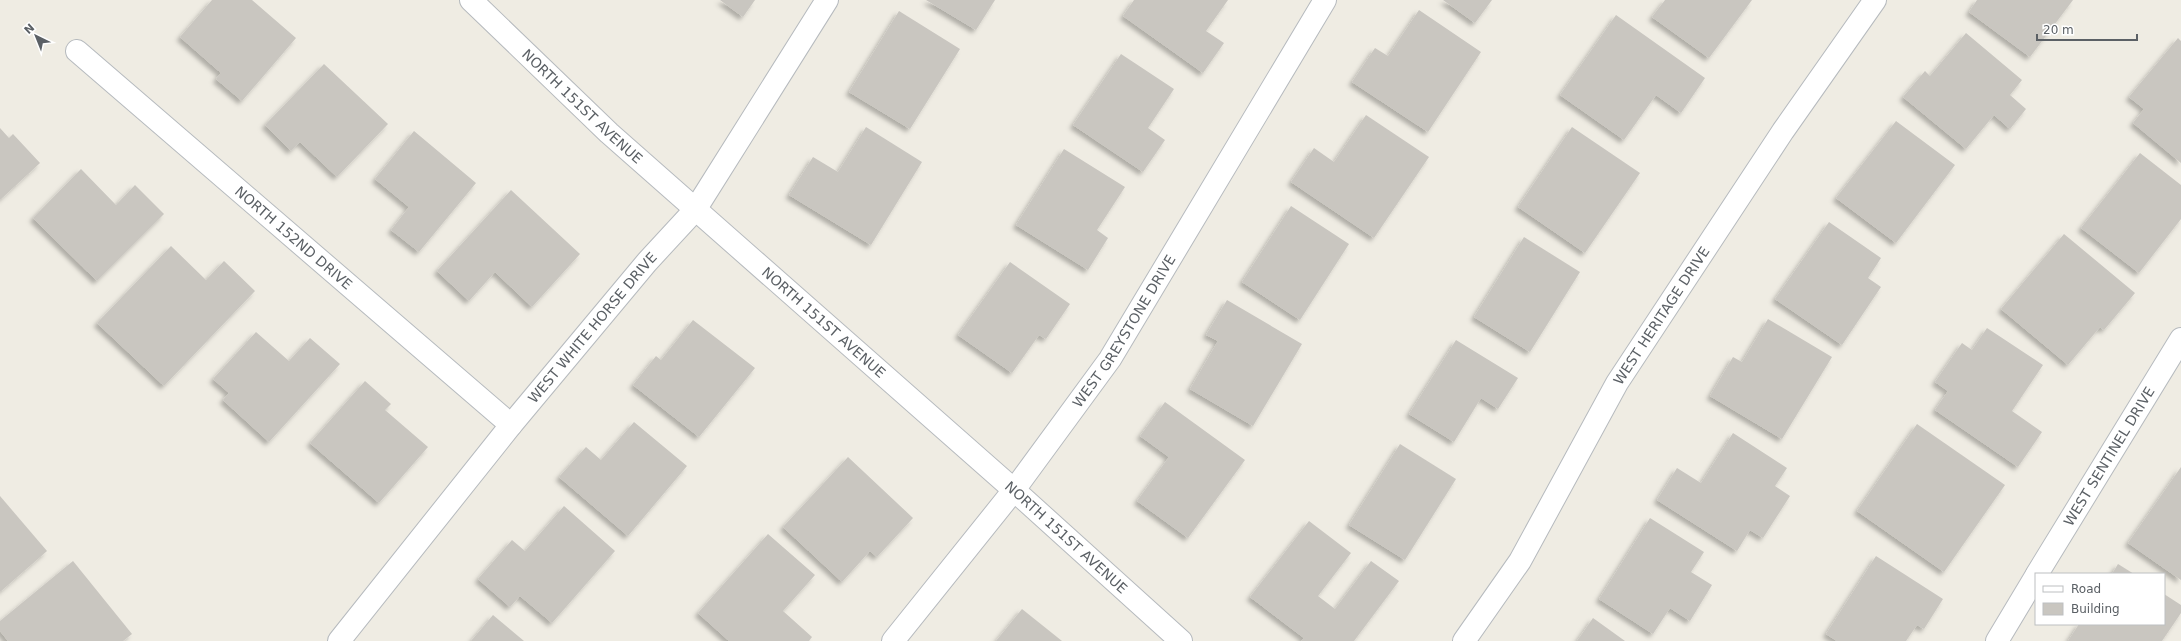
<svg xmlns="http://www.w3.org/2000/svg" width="2181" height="641" font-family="'DejaVu Sans',sans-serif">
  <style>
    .building { fill: #c9c6c0; filter: url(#shadow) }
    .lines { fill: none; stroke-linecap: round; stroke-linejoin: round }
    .minor-casing { stroke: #b6babe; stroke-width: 24 }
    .tertiary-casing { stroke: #b6babe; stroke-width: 24 }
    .minor { stroke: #fff; stroke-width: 22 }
    .tertiary { stroke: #fff; stroke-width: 22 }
    .labels { text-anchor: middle; stroke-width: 4; stroke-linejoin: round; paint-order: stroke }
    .street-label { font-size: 14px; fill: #5b6065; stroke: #fff }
  </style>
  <defs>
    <filter id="shadow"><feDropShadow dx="-3.5" dy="3.5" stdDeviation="2" flood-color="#0004"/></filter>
  </defs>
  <rect width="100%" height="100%" fill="#efece3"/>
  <g class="building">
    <path d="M212,0H252L296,38L242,101L216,79L221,73L180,37Z"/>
    <path d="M720,0H755L743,17Z"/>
    <path d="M926,0H995L976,30Z"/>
    <path d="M1134,0H1228L1206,31L1224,43L1203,73L1123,16Z"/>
    <path d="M1443,0H1492L1475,23Z"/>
    <path d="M1665,0H1752L1709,58L1652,17Z"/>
    <path d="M1977,0H2073L2030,57L1969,12Z"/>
    <path d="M1419,10L1481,52L1428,132L1352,82L1375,48L1388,56Z"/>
    <path d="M899,11L960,49L910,129L849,92Z"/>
    <path d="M1616,15L1705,78L1681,113L1656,95L1624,140L1560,95Z"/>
    <path d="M1966,33L2022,80L2010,95L2026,109L2010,129L1994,115L1966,149L1903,97L1925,71L1930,76Z"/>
    <path d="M2178,38L2181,41V163L2133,123L2144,109L2129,97Z"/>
    <path d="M1121,54L1174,89L1148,128L1165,140L1143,172L1073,125Z"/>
    <path d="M324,64L388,124L337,177L300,142L291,151L265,125Z"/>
    <path d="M1366,115L1429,157L1374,238L1291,182L1314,148L1334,162Z"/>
    <path d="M1896,121L1955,165L1896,243L1836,198Z"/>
    <path d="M866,127L922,162L871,245L789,195L813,157L838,172Z"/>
    <path d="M1572,127L1640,173L1585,253L1518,207Z"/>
    <path d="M0,128L9,138L13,134L40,163L0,200Z"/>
    <path d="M414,131L476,183L419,252L391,230L409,207L375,179Z"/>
    <path d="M1064,149L1125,187L1097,230L1108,238L1088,270L1016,225Z"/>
    <path d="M2140,153L2181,185V219L2139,273L2081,228Z"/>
    <path d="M81,169L116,205L135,185L164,214L97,281L33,218Z"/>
    <path d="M511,190L580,254L532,307L495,272L469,301L437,271Z"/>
    <path d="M1291,206L1349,244L1300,320L1242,282Z"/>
    <path d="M1829,222L1881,258L1868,278L1881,287L1842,345L1775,299Z"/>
    <path d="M2064,234L2135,293L2104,330L2100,327L2068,365L2001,309Z"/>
    <path d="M1524,237L1580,272L1530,352L1474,317Z"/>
    <path d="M171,246L206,280L224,261L255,291L164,386L97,323Z"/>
    <path d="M1010,262L1070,304L1046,339L1039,335L1012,373L958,335Z"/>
    <path d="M1227,300L1302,344L1253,426L1190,389L1218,341L1206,335Z"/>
    <path d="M1768,319L1832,357L1782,439L1710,396L1733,357L1742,362Z"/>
    <path d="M693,320L755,368L699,437L633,385L656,356L661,360Z"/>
    <path d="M1987,328L2043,365L2012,411L2042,432L2018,467L1935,410L1948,391L1935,382L1962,343L1972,350Z"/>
    <path d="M256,332L289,361L310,338L340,364L269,442L223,400L229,393L213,379Z"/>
    <path d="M1456,340L1518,378L1498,409L1481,398L1454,442L1409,414Z"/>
    <path d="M365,381L391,404L385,410L428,447L379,503L310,443Z"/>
    <path d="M1165,402L1245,460L1188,538L1137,501L1169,457L1140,436Z"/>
    <path d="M634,422L687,466L628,536L559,477L586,447L601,460Z"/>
    <path d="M1917,424L2005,485L1944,572L1857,511Z"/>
    <path d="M1733,433L1787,468L1775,486L1790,496L1763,538L1750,530L1737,551L1657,500L1677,468L1701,483Z"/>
    <path d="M1400,444L1456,479L1405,560L1349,525Z"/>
    <path d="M848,457L913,518L877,557L870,551L842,582L783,527Z"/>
    <path d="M2181,467V580L2128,543Z"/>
    <path d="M0,496L47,551L0,592Z"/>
    <path d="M564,506L615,551L552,623L520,596L510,607L478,579L512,540L525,551Z"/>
    <path d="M1650,518L1704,552L1691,572L1712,585L1690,621L1670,608L1653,634L1599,599Z"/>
    <path d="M1309,521L1351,553L1318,596L1335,609L1371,561L1399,581L1354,641H1301L1304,638L1250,597Z"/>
    <path d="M768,534L815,575L783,611L812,637L809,641H729L698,613Z"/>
    <path d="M1876,556L1943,599L1924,629L1917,625L1906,641H1837L1826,634Z"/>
    <path d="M73,561L132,634L123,641H8L0,631V621Z"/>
    <path d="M2118,564L2134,574H2112Z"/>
    <path d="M2164,594L2181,605V613L2162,641H2068L2079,624H2164Z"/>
    <path d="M1022,609L1062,641H996Z"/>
    <path d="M493,615L524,641H471Z"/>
    <path d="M1593,618L1625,641H1577Z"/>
  </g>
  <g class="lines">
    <defs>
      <g id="minor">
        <path id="s1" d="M77,51L511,425"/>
        <path id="s2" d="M2037,574L2181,339"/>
        <path id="s3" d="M339,641L511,425L647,262L695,210L827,0"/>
        <path id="s4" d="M893,641L1014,490L1110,359L1325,0"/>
        <path id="s5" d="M1464,641L1520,561L1617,383L1783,131L1875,0"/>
        <path d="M1997,641L2036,576"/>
      </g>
      <g id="tertiary">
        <path id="s6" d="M471,0L609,133L1014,490L1181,641"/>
      </g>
    </defs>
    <use href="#minor" class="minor-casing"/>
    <use href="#tertiary" class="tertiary-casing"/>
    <use href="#minor" class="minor"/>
    <use href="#tertiary" class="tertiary"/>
  </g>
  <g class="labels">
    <g class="street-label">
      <text dy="5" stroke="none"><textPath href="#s6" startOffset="154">NORTH 151ST AVENUE</textPath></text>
      <text dy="5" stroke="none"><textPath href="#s1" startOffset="286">NORTH 152ND DRIVE</textPath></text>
      <text dy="5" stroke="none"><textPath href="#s5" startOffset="381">WEST HERITAGE DRIVE</textPath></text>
      <text dy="5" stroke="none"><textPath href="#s6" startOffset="478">NORTH 151ST AVENUE</textPath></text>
      <text dy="5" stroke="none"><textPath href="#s3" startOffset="403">WEST WHITE HORSE DRIVE</textPath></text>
      <text dy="5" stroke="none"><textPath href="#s4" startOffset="387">WEST GREYSTONE DRIVE</textPath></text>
      <text dy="5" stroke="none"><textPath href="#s2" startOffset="138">WEST SENTINEL DRIVE</textPath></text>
      <text dy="5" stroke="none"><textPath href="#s6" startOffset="802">NORTH 151ST AVENUE</textPath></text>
    </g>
  </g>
  <rect x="2035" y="573" width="130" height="52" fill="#ffffff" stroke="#bdbfc1"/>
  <rect x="2043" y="586" width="20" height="6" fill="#ffffff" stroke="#bdbfc1"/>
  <text x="2071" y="593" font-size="12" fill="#5b6065">Road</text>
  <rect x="2043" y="603" width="20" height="12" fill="#c9c6c0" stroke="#bdbfc1"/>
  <text x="2071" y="613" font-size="12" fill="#5b6065">Building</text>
  <g transform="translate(36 36) rotate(317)" stroke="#ffffff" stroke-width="3" paint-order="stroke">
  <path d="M0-3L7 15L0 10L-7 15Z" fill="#5b6065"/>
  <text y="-6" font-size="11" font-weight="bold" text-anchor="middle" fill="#5b6065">N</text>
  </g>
  <path d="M2037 34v6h100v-6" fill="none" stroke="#5b6065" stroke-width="2"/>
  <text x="2043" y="34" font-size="12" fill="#5b6065" stroke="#ffffff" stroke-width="3" paint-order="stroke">20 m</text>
</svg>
